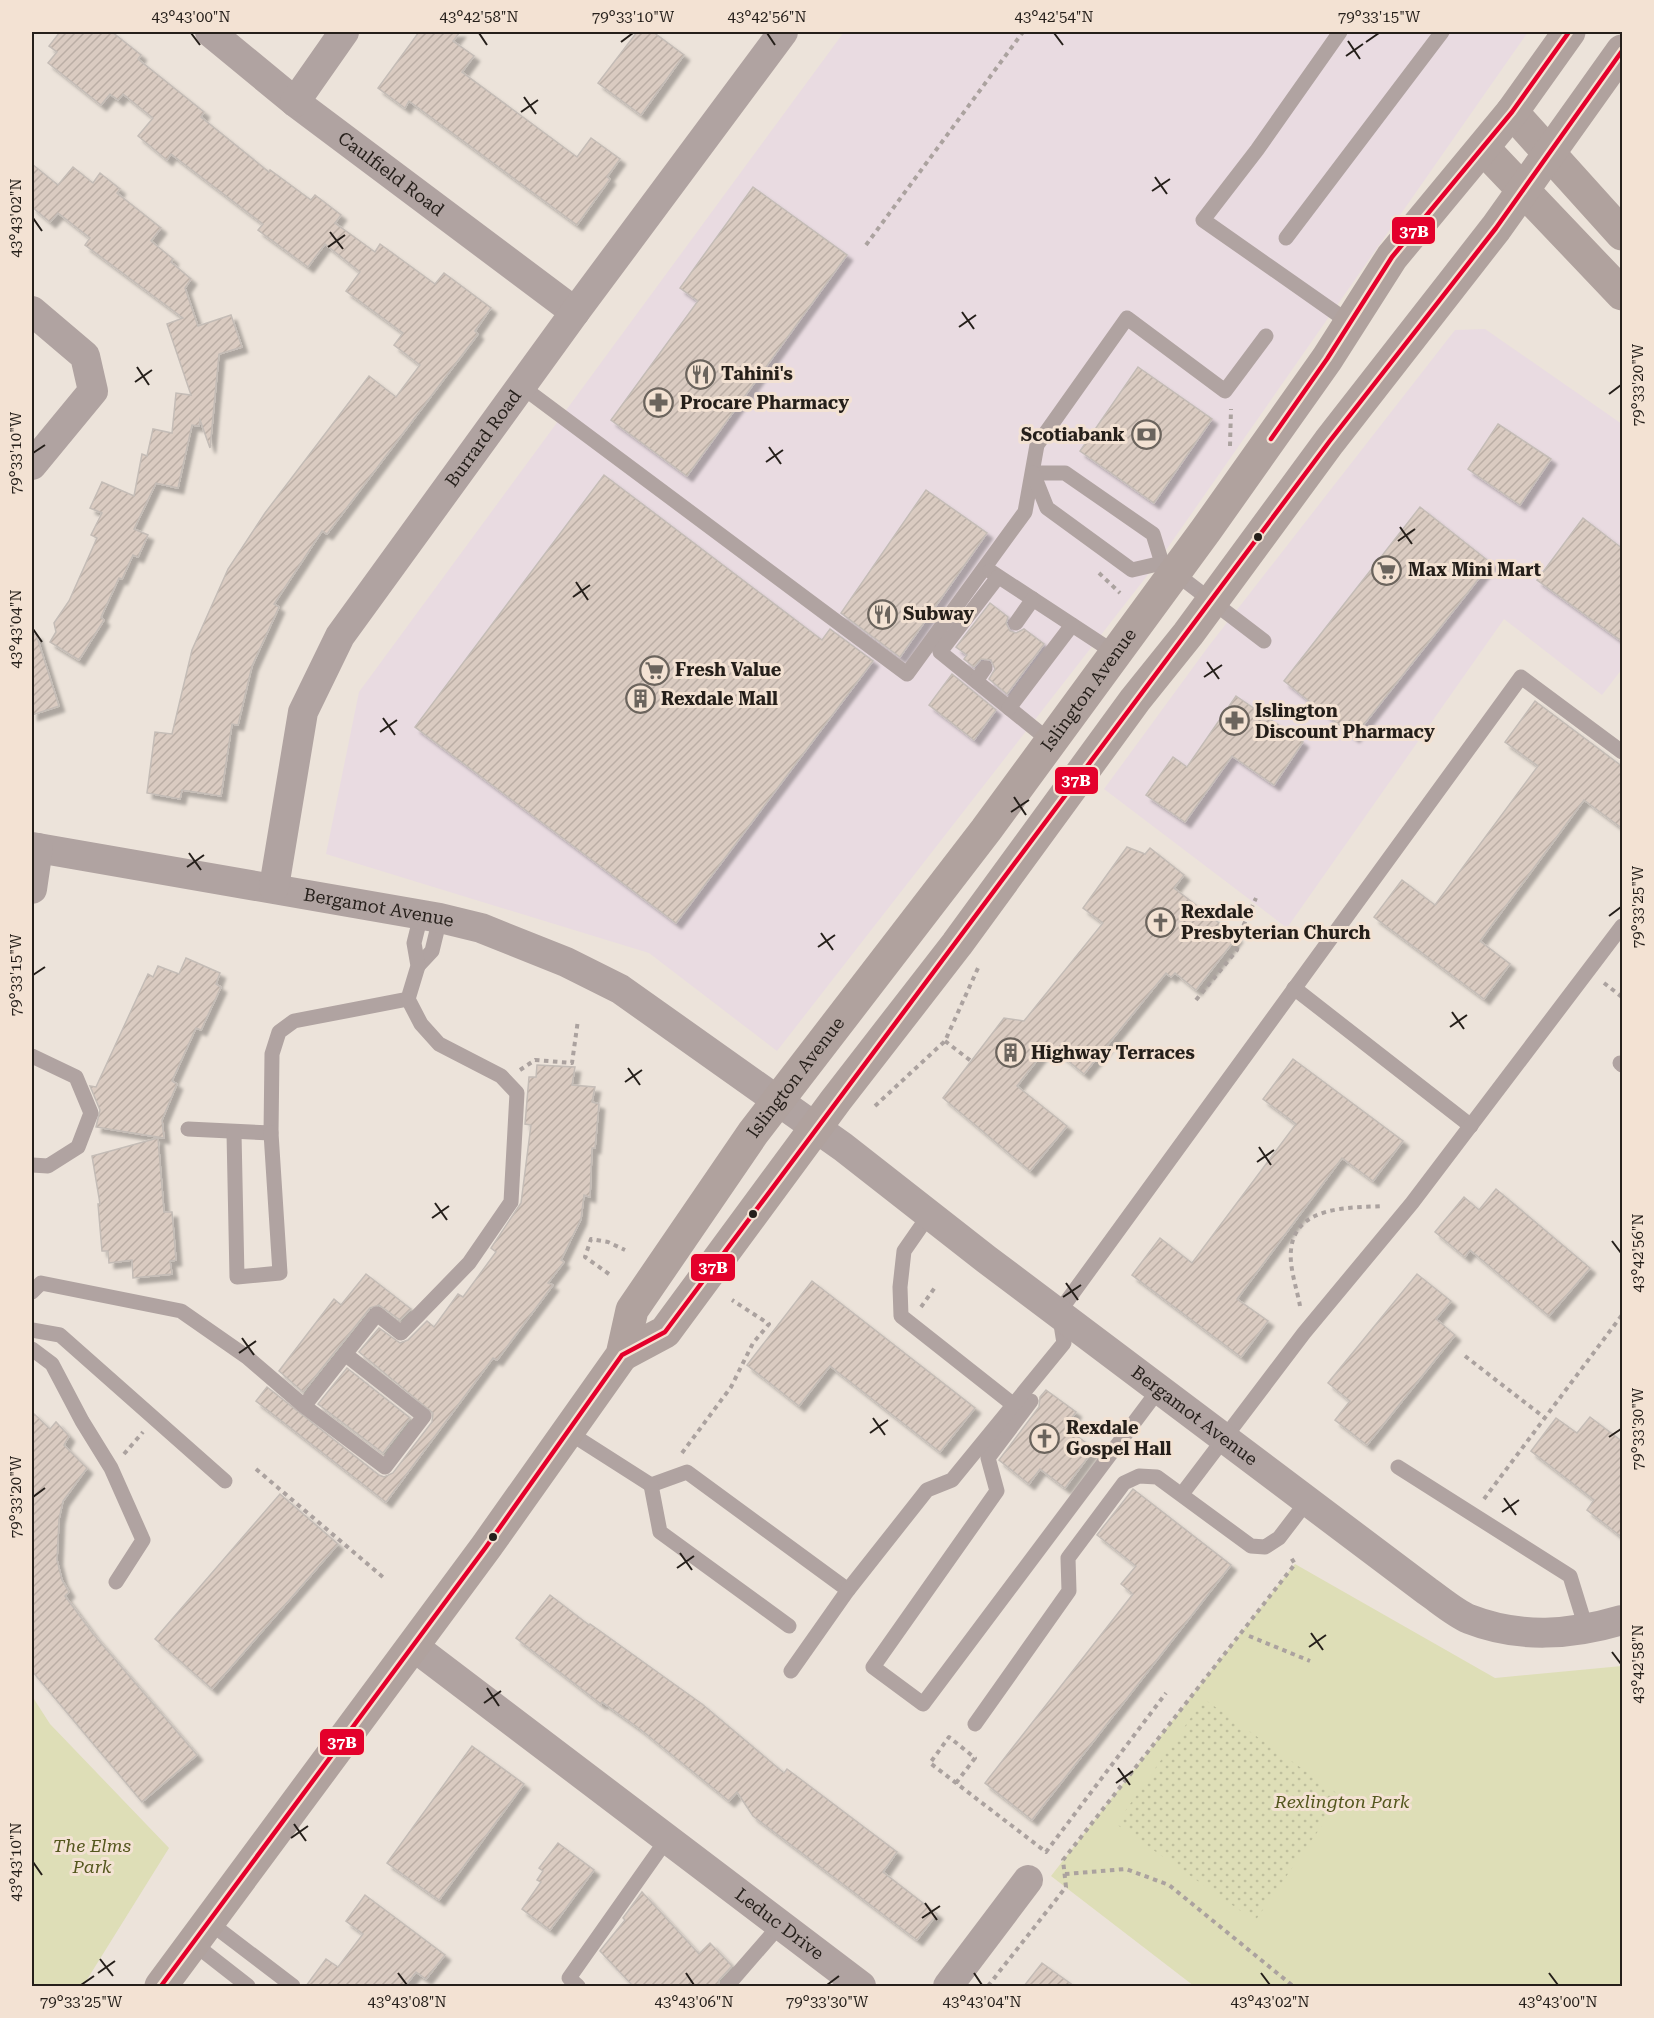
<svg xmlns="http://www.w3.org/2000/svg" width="1654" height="2018" font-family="'Roboto Serif',serif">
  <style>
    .commercial { fill: #e9dbe1 }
    .green { fill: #dedeb7 }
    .garden { fill: url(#garden-dots) }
    .building { fill: url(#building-hatch); stroke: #c4bcb6; stroke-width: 1.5; filter: url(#shadow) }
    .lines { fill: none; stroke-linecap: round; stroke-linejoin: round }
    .path { stroke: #aba29f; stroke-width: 4; stroke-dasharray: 4.5 4.5; stroke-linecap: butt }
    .lane { stroke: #b0a3a1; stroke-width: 15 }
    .street { stroke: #b0a3a1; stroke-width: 30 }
    .secondary { stroke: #b0a29e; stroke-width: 33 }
    .bus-1-casing { stroke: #f3e2d3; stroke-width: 9 }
    .bus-1 { stroke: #e4002b; stroke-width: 4.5 }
    .ticks { fill: none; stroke: #251f1a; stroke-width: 2 }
    .bus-dot { fill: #251f1a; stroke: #f3e2d3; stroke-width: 2 }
    .labels { text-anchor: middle; stroke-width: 6; stroke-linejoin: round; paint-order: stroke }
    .street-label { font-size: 18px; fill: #251f1a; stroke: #f3e2d3 }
    .poi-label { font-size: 18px; font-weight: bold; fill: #251f1a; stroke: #f3e2d3; text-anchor: start }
    .park-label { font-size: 18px; font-style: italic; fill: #54571e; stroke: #f3e2d3 }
    .line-badge { stroke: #f3e2d3; stroke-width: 2 }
    .badge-label { font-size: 16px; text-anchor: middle; font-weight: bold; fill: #fff }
    .neatline { fill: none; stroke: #251f1a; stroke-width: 2 }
    .ticks-label { font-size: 15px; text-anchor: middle; fill: #251f1a }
  </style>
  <defs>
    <pattern id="garden-dots" width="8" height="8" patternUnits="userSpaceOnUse" patternTransform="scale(1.5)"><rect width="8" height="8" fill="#dedeb7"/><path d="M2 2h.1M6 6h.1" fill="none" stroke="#bebe9d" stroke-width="1.8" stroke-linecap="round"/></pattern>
    <pattern id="building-hatch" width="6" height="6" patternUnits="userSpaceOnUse" patternTransform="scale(1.5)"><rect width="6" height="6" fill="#dacbc1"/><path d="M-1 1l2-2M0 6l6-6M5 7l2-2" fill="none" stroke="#bbaea5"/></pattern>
    <filter id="shadow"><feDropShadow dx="5.5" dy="5.5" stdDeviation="1.5" flood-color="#0004"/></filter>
  </defs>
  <rect width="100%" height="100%" fill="#ece3da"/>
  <g class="commercial">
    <path d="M844,32H1528L1157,563L777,1051L649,953L326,854L359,692Z"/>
    <path d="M1485,329L1622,424V669L1602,695L1504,619L1287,928L1104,789L1208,647L1455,330Z"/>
  </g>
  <g class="green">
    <path d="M1295,1564L1495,1678L1622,1666V1986H1194L1051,1876Z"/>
    <path d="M32,1696L50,1724L169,1848L83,1986H32Z"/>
  </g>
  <path class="garden" d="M1204,1699L1342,1797L1255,1921L1116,1824Z"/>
  <g class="building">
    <path d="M60,32H112L141,55L138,59L204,112L201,117L269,172L270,170L311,200L315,195L341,215L335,223L375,252L380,244L435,284L444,273L491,308L475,331L478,334L327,534L322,531L274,604L279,607L252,666L238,725L232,724L221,796L182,790L180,799L147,793L155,732L172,734L192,650L228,569L265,513L369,376L396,397L420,365L394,345L403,333L346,291L360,272L325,244L308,267L258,230L263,224L171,154L167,160L138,136L153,118L123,94L118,100L110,94L101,105L48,63L57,52L49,46Z"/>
    <path d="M419,32H460L453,41L474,56L462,72L577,157L591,138L620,159L607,177L610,179L577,225L409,101L405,108L378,88Z"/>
    <path d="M637,32H653L684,55L641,115L598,83Z"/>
    <path d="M32,164L58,185L73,167L93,183L100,173L120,189L117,193L161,228L151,241L173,259L171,262L191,279L185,288L198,326L231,315L242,347L219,354L210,448L200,420L199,426L192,425L178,488L156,483L134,529L148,535L138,557L133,555L122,579L119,578L101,617L104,620L79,660L50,642L56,632L54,623L69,601L97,538L91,535L102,513L90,508L102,482L134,496L142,454L147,456L153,429L172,433L176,393L191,395L167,324L183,318L85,245L90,238L58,213L50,222L32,207Z"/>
    <path d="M753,187L847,255L687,476L611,420L698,301L680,288Z"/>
    <path d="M1138,367L1212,419L1154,503L1080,451Z"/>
    <path d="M1498,424L1551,459L1520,505L1468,469Z"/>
    <path d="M604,475L822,640L830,629L873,661L676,923L415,727Z"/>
    <path d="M926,490L987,533L900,657L841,613Z"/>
    <path d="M1420,507L1491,563L1354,737L1284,681Z"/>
    <path d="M1583,518L1623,549V642L1537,580Z"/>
    <path d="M990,603L1008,617L1006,623L1010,631L1016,633L1024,629L1044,644L1007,694L989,679L995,669L991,660L981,659L974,667L964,659L967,655L956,647Z"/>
    <path d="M36,634L59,706L32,715V635Z"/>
    <path d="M952,674L996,710L974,740L929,705Z"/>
    <path d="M1236,696L1303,742L1274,785L1232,756L1185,822L1146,795L1173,757L1187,767Z"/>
    <path d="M1535,701L1623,767V829L1584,800L1480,941L1510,964L1484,999L1374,917L1402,880L1435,905L1538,766L1505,742Z"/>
    <path d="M1127,847L1145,854L1150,848L1184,875L1174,888L1237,937L1196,990L1175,973L1171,977L1166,973L1084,1074L1049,1045L1017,1086L1067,1126L1030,1171L943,1098L1004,1018L1024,1021L1103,923L1083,908Z"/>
    <path d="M186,958L220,973L216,984L221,987L201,1030L196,1028L172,1081L177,1084L162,1120L164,1138L96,1127L100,1110L90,1086L96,1087L148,974L153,977L158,966L179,974Z"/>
    <path d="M1293,1059L1403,1141L1373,1181L1342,1158L1237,1299L1268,1321L1241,1357L1132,1275L1160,1238L1192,1263L1296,1124L1263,1099Z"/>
    <path d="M537,1065L575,1067L572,1085L595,1087L592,1102L599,1104L595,1148H592L590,1197L584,1195L581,1219L561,1260L564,1262L548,1283L553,1285L497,1360L493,1358L386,1502L256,1401L267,1387L379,1475L384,1477L393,1473L432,1422L433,1413L359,1352L379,1328L400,1343L408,1340L427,1321L434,1327L458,1294L463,1297L496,1252L491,1248L521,1203L531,1125L525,1124L529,1077H536Z"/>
    <path d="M158,1138L164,1212H172L176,1260L170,1261L172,1274L133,1278L132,1260L109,1263L108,1251H102L98,1204H100L92,1156Z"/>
    <path d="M1496,1189L1590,1268L1549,1316L1470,1250L1465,1257L1435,1232L1464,1197L1479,1210Z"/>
    <path d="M366,1274L411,1309L400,1320L379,1305L370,1308L303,1392L279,1371L334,1299L341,1305Z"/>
    <path d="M1417,1274L1451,1301L1436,1319L1455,1335L1367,1445L1335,1420L1350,1401L1328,1383Z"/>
    <path d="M812,1281L975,1408L940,1452L830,1366L799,1406L747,1365Z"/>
    <path d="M347,1368L410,1418L383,1453L318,1404Z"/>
    <path d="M1046,1390L1076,1412L1065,1427L1094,1449L1065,1488L1040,1469L1029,1484L999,1460L1039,1407L1040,1397Z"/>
    <path d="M32,1412L50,1429L56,1422L69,1436L64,1445L87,1468L63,1501L59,1519L57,1560L62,1580L69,1592L65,1596L94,1635L197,1755L142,1802L32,1671Z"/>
    <path d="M1590,1417L1623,1442V1538L1587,1510L1594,1500L1531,1451L1556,1418L1577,1433Z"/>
    <path d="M1133,1489L1231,1565L1032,1820L985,1783L1133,1594L1121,1584L1136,1566L1097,1535Z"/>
    <path d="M280,1494L338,1544L212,1689L155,1639Z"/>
    <path d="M550,1595L589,1625L590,1624L702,1704L784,1773L787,1769L897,1852L883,1872L937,1914L917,1940L753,1816L737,1792L729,1801L640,1729L602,1702L601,1704L516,1638Z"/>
    <path d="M472,1746L524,1784L439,1900L387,1863Z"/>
    <path d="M558,1843L594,1870L550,1930L522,1909L541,1882L537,1880L543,1871L539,1868Z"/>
    <path d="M642,1892L699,1954L710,1943L732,1966L719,1980L718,1986H633L600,1951L625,1920L623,1918Z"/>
    <path d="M365,1895L445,1955L426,1979L416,1972L405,1986H306L326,1959L338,1967L363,1934L346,1921Z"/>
    <path d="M1042,1963L1074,1986H1024Z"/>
  </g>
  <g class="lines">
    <g class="path">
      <path d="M866,245L1023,32"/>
      <path d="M1230,446L1231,409"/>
      <path d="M1099,573L1120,593"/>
      <path d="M1604,983L1622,997"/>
      <path d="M1196,1000L1237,950L1240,933L1256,898"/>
      <path d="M945,1041L971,1061"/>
      <path d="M520,1070L535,1060L572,1063L578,1020"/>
      <path d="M875,1106L945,1041L978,968"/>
      <path d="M609,1274L585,1257L591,1239L608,1242L625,1250"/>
      <path d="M1300,1306C1297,1289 1289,1267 1291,1250C1295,1205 1350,1208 1383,1206"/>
      <path d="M921,1307L936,1286"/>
      <path d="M1465,1356L1545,1418"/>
      <path d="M682,1453L731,1387L753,1343L769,1324L732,1300"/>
      <path d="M124,1454L143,1432"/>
      <path d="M1153,1458V1445"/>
      <path d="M256,1469L384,1578"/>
      <path d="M1484,1499L1622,1315"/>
      <path d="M1249,1636L1310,1661"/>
      <path d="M956,1783L975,1758L949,1737L930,1763L1046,1852L1166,1693"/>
      <path d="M1065,1874L1126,1869L1169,1885L1293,1986"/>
      <path d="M988,1986L1066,1887L1063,1860L1295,1564L1290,1556"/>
    </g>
    <g class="lane">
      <path d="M1340,32L1257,150L1203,220L1350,323"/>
      <path d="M1286,238L1442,32"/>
      <path d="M521,386L907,674L1025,512L1037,445L1127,318L1225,391L1266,336"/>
      <path d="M1033,473H1065L1153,534L1162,563L1264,641"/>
      <path d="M1033,473L1047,508L1132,570L1162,563"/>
      <path d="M990,571L1115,653"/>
      <path d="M998,577L940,652L1051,742"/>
      <path d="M1016,623L1033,599"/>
      <path d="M976,681L985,668"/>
      <path d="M1009,708L1072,625"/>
      <path d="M418,966L432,951L440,918"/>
      <path d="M1294,988L1471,1126"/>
      <path d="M32,1056L76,1077L91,1113L78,1147L48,1166L32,1165"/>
      <path d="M1620,1063L1622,1065"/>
      <path d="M188,1129L271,1133L272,1054L279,1032L294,1021L408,999L418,966L414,943L421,915"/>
      <path d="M234,1133L237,1277L280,1273L271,1133"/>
      <path d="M929,1215L904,1251L900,1287L901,1316L1015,1406"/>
      <path d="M32,1292L41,1283L181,1311L247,1357L304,1406L385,1467L424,1416L345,1354L304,1406"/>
      <path d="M32,1330L60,1335L225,1481"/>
      <path d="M32,1349L52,1364L82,1421L111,1468L143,1540L116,1582"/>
      <path d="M345,1354L377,1314L401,1333L469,1263L511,1202L517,1093L501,1076L439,1044L421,1024L408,999"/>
      <path d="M1031,1401L988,1458L997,1491L873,1667L923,1704L1160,1388"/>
      <path d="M568,1432L651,1485L687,1472L848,1590"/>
      <path d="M1398,1467L1570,1576L1587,1631"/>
      <path d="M651,1485L660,1532L789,1626"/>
      <path d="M1182,1494L1304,1333L1412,1203L1622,926"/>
      <path d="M791,1671L848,1590L927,1490L952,1480L1064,1343L1059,1312L1521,677L1622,752"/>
      <path d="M975,1724L1069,1591L1068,1558L1124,1483L1139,1476L1157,1477L1251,1546L1265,1547L1279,1538L1308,1500"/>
      <path d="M209,1922L293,1986"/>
      <path d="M193,1943L248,1986"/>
      <path d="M578,1986L569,1978L667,1839"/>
      <path d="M727,1986L780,1925"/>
    </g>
    <g class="street">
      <path id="s1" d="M210,32L295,102L575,312"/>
      <path d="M295,102L344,32"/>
      <path d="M32,311L85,356L93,391L32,465"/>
      <path id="s2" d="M32,847L440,918L481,928L566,962L620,989L843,1147L986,1259L1427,1591C1440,1600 1455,1613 1469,1619C1520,1639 1571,1635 1622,1620"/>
      <path id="s3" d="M274,887L303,712L340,636L575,312L783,32"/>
      <path d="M32,889L38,848"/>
      <path id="s4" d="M413,1646L861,1986"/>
      <path d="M948,1986L1028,1880"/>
    </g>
    <g class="secondary">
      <path d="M1512,112L1622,234"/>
      <path d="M1483,148L1622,294"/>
      <path d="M622,1355L665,1332L836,1100L957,944L1135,700L1188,634L1329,442L1496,228L1622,51"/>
      <path id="s5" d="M161,1986L486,1547L622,1355L632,1310L753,1133L986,830L1206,530L1327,359L1392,257L1512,112L1569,32"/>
    </g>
    <defs>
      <g id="bus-1">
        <path d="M1271,439L1327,359L1392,257L1512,112L1569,32"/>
        <path d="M161,1986L486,1547L622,1355L665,1332L1329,442L1496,228L1622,51"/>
      </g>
    </defs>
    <use href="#bus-1" class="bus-1-casing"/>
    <use href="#bus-1" class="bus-1"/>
  </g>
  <path class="ticks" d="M191,33L200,45M479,33L487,45M767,33L775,45M1054,33L1063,45M1348,41L1360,59M621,42L633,33M1366,42L1379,33M1346,56L1363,44M524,97L536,114M521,112L538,100M1155,177L1167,194M1152,191L1170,179M33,218L42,231M330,232L343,249M328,247L345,235M962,312L974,329M959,327L976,315M137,367L149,385M135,382L152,370M1609,394L1621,385M769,447L781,464M33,453L45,445M766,462L783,450M1400,527L1412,544M1398,541L1415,529M576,582L588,600M573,597L590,585M33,629L42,642M1207,662L1219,679M1204,677L1222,665M383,718L395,735M380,732L397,720M1014,797L1026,815M1011,812L1029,800M189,853L201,870M187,867L204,855M1609,916L1621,907M821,933L833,950M818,947L835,935M33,975L45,967M1452,1012L1464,1029M1450,1027L1467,1015M628,1068L640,1085M625,1082L642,1070M1259,1147L1271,1165M1257,1162L1274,1150M435,1203L447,1220M432,1218L449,1206M1612,1241L1621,1253M1066,1283L1078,1300M1063,1297L1081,1285M242,1338L254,1355M239,1353L256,1341M873,1418L885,1435M870,1433L888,1420M1609,1437L1621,1429M33,1497L45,1488M1504,1498L1516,1515M1502,1512L1519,1500M680,1553L692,1570M677,1568L694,1556M1311,1633L1323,1650M1309,1647L1326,1635M1612,1652L1621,1664M487,1688L499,1706M484,1703L501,1691M1118,1768L1130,1785M1116,1783L1133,1771M294,1824L306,1841M291,1838L308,1826M33,1862L42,1875M925,1903L937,1920M922,1918L940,1906M100,1959L113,1976M98,1973L115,1961M398,1973L407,1985M686,1973L694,1985M974,1973L982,1985M1261,1973L1270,1985M1549,1973L1558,1985M81,1985L94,1976M827,1985L839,1976"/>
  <defs>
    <symbol id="restaurant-ring" viewBox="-11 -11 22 22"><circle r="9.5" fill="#f3e2d3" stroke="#6b645d" stroke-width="1.5"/><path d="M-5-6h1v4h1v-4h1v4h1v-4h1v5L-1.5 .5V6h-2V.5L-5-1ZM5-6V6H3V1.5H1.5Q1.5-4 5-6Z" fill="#6b645d"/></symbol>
    <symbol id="pharmacy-ring" viewBox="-11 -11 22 22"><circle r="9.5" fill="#f3e2d3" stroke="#6b645d" stroke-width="1.5"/><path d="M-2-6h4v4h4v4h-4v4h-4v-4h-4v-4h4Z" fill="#6b645d"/></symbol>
    <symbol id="bank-ring" viewBox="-11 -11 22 22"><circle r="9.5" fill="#f3e2d3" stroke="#6b645d" stroke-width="1.5"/><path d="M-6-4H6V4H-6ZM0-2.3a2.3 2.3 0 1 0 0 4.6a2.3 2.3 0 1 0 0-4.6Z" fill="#6b645d"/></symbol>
    <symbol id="supermarket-ring" viewBox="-11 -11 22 22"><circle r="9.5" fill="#f3e2d3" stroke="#6b645d" stroke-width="1.5"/><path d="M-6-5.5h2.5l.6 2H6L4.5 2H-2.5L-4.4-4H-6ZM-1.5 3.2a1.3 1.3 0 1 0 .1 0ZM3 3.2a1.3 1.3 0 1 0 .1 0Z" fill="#6b645d"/></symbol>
    <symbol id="building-ring" viewBox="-11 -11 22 22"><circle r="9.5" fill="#f3e2d3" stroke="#6b645d" stroke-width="1.5"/><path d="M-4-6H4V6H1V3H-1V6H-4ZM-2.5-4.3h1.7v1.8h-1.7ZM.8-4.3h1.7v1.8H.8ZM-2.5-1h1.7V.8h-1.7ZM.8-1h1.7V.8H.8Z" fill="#6b645d"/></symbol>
    <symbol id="church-ring" viewBox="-11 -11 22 22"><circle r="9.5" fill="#f3e2d3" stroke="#6b645d" stroke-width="1.5"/><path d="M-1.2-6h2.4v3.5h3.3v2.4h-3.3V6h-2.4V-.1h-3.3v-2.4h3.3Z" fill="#6b645d"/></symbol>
  </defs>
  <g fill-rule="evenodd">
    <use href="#restaurant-ring" x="684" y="358" width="33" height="33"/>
    <use href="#pharmacy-ring" x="642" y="386" width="33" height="33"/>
    <use href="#bank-ring" x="1130" y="418" width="33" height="33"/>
    <use href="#supermarket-ring" x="1370" y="554" width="33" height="33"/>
    <use href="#restaurant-ring" x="866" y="598" width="33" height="33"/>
    <use href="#supermarket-ring" x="638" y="654" width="33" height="33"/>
    <use href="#building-ring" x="624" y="682" width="33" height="33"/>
    <use href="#pharmacy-ring" x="1218" y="704" width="33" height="33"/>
    <use href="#church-ring" x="1144" y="906" width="33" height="33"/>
    <use href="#building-ring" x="994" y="1036" width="33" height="33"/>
    <use href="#church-ring" x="1028" y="1422" width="33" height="33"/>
  </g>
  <g class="bus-dot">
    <circle cx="1258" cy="537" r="5"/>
    <circle cx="753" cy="1214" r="5"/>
    <circle cx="493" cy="1537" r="5"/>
  </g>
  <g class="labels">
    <g class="street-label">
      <text dy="6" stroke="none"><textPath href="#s1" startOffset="230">Caulfield Road</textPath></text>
      <text dy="6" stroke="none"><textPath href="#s3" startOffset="506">Burrard Road</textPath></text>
      <text dy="6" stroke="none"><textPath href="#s5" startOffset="1598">Islington Avenue</textPath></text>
      <text dy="6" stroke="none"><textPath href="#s2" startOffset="352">Bergamot Avenue</textPath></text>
      <text dy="6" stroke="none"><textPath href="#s5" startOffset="1112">Islington Avenue</textPath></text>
      <text dy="6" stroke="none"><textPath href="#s2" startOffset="1324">Bergamot Avenue</textPath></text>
      <text dy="6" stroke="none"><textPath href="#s4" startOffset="460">Leduc Drive</textPath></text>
    </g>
    <g class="poi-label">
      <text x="721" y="380">Tahini's</text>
      <text x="680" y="409">Procare Pharmacy</text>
      <text x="1125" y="441" text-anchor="end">Scotiabank</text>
      <text x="1408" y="576">Max Mini Mart</text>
      <text x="903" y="620">Subway</text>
      <text x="675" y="676">Fresh Value</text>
      <text x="661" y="705">Rexdale Mall</text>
      <text x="1255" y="717">Islington<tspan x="1255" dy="21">Discount Pharmacy</tspan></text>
      <text x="1181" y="918">Rexdale<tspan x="1181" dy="21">Presbyterian Church</tspan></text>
      <text x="1031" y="1059">Highway Terraces</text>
      <text x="1066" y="1434">Rexdale<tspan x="1066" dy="21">Gospel Hall</tspan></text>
    </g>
    <g class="park-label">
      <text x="1342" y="1808">Rexlington Park</text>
      <text x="92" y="1852">The Elms<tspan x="92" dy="21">Park</tspan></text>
    </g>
  </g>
  <g class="line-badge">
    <rect x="1391" y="216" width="45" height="29" rx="6" fill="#e4002b"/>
    <rect x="1054" y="766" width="45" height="29" rx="6" fill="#e4002b"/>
    <rect x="690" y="1253" width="46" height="29" rx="6" fill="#e4002b"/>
    <rect x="319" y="1728" width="46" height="28" rx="6" fill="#e4002b"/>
  </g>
  <g class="badge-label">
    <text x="1414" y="237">37B</text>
    <text x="1076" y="786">37B</text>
    <text x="713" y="1273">37B</text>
    <text x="342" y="1748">37B</text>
  </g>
  <rect width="1654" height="2018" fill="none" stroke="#f3e2d3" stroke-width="66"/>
  <rect x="33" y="33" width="1588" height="1952" class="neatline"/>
  <g class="ticks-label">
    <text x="191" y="22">43°43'00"N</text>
    <text x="479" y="22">43°42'58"N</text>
    <text x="633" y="22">79°33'10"W</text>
    <text x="767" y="22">43°42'56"N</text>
    <text x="1054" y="22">43°42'54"N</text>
    <text x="1379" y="22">79°33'15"W</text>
    <text transform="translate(16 218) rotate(-90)" y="5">43°43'02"N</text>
    <text transform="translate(1638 385) rotate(-90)" y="5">79°33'20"W</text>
    <text transform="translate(16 453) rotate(-90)" y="5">79°33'10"W</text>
    <text transform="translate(16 629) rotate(-90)" y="5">43°43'04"N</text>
    <text transform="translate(1638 907) rotate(-90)" y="5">79°33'25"W</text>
    <text transform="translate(16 975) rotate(-90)" y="5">79°33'15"W</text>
    <text transform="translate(1638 1253) rotate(-90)" y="5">43°42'56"N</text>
    <text transform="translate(1638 1429) rotate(-90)" y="5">79°33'30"W</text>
    <text transform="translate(16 1497) rotate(-90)" y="5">79°33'20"W</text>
    <text transform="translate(1638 1664) rotate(-90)" y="5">43°42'58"N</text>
    <text transform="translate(16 1862) rotate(-90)" y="5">43°43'10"N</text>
    <text x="81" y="2007">79°33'25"W</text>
    <text x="407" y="2007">43°43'08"N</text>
    <text x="694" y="2007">43°43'06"N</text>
    <text x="827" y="2007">79°33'30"W</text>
    <text x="982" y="2007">43°43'04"N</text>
    <text x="1270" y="2007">43°43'02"N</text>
    <text x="1558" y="2007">43°43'00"N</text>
  </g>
</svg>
